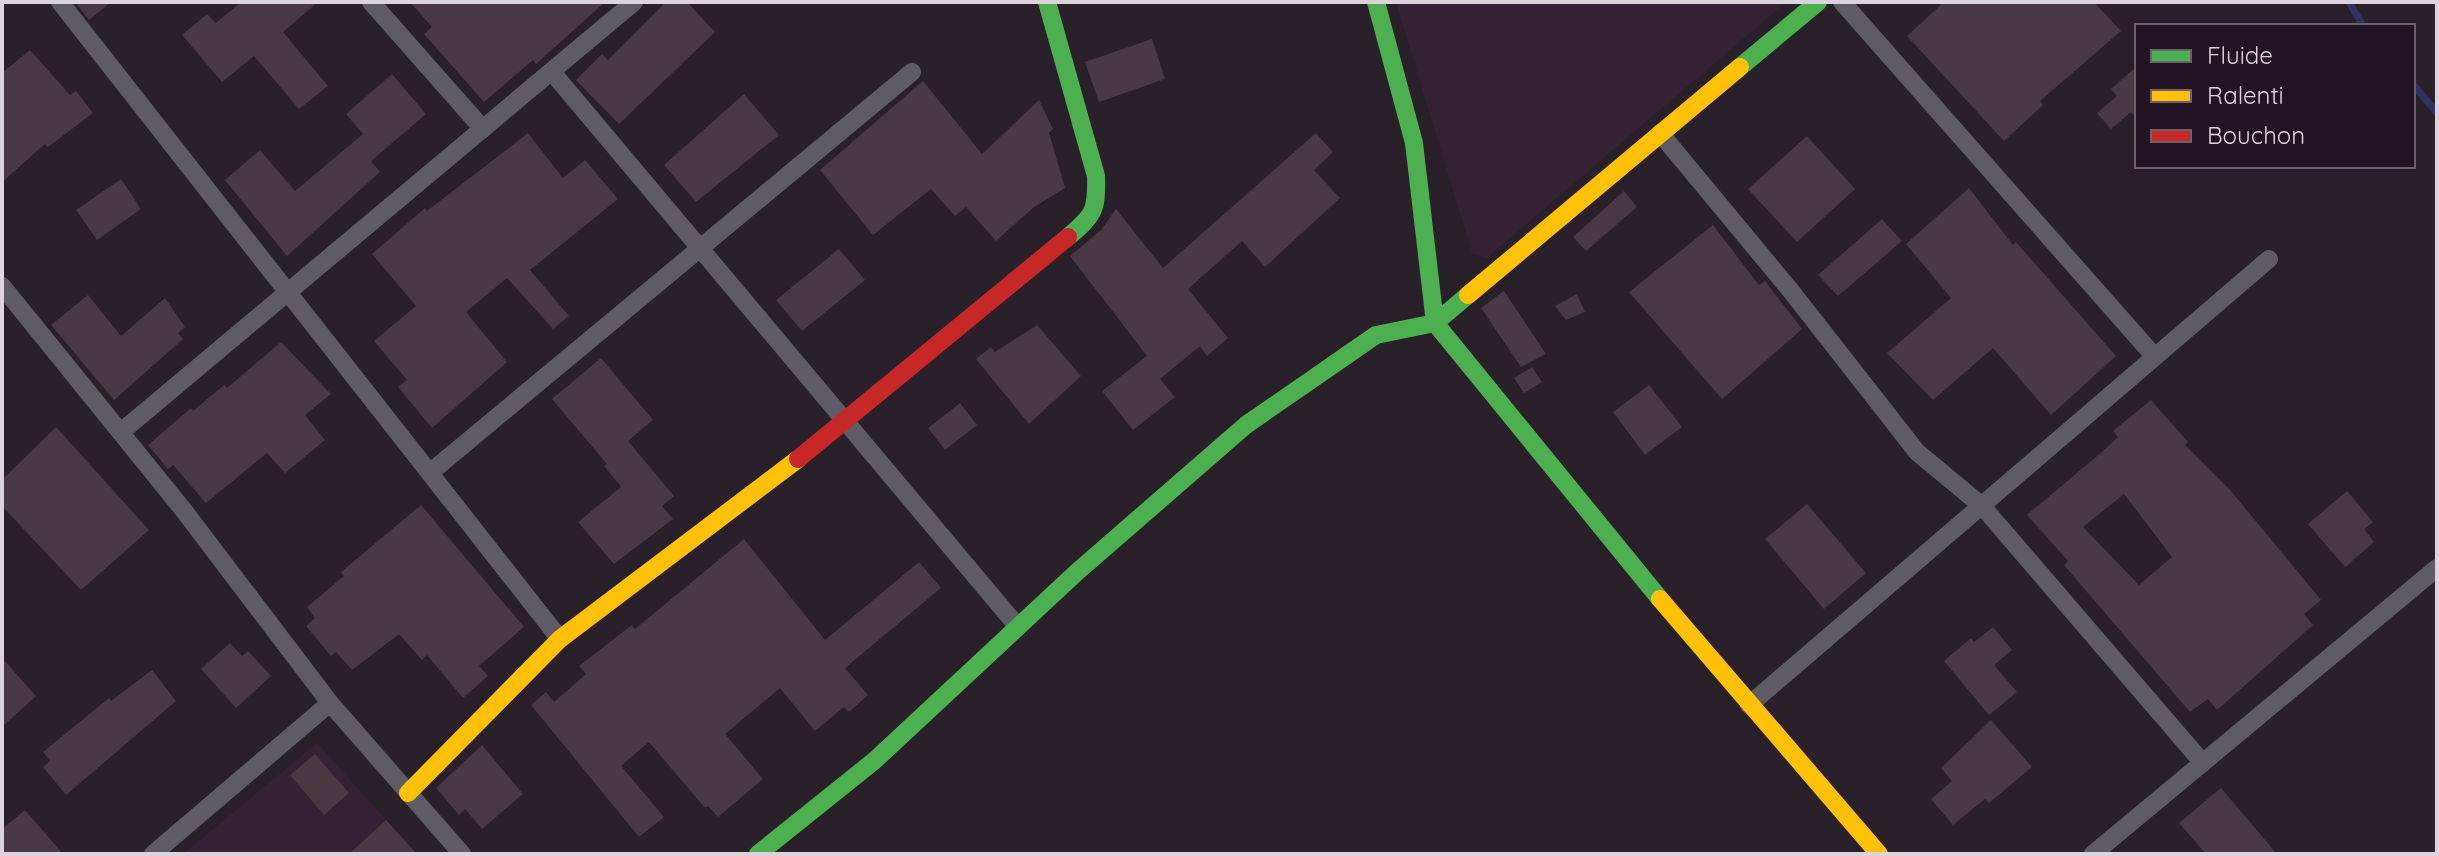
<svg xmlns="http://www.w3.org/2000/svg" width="2439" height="856" font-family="Quicksand,sans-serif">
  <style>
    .built { fill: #342134 }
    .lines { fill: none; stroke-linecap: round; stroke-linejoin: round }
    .stream { stroke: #2e3361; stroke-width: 7 }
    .building { fill: #483943; fill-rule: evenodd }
    .street { stroke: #5f5b64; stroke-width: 18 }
    .fast { stroke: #4caf50; stroke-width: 18 }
    .slow { stroke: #ffc107; stroke-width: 18 }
    .jam { stroke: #c62828; stroke-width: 18 }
  </style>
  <rect width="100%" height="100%" fill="#2a202a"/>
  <g class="built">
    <path d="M1396,2H1786L1487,258L1472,253Z"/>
    <path d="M317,743L417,854H183Z"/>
  </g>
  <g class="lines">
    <g class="stream">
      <path d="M2349,2L2363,26"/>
      <path d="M2413,84L2437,113"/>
    </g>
  </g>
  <g class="building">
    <path d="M75,2H111L89,20Z"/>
    <path d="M241,2H318L283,32L328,86L299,109L254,56L222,82L182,35L207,14L216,23Z"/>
    <path d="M410,2H605L536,64L533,60L484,102L424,34L432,27Z"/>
    <path d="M666,2H687L715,32L619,124L576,80L602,54L608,60Z"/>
    <path d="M1944,2H2094L2121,31L2040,101L2043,105L2004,141L1907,36Z"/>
    <path d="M1152,39L1165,79L1099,102L1085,62Z"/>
    <path d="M30,50L70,95L76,91L93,113L48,147L45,144L2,182V73Z"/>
    <path d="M2137,66V119L2131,112L2111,129L2097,113L2117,96L2111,89Z"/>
    <path d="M392,74L426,114L371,161L380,172L287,256L225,180L260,150L295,191L363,134L346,114Z"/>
    <path d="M923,81L982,154L1039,100L1053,129L1049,133L1065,188L1034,207L996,241L966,207L955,216L931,189L873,235L820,170Z"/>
    <path d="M744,94L779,135L696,202L664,165Z"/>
    <path d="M528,133L563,178L585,160L618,199L530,270L569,316L553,329L507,278L466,312L507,362L432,428L398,387L407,380L374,341L416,306L372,254L425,208L427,211Z"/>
    <path d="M1316,133L1333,152L1314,170L1340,198L1265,267L1242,241L1188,289L1228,338L1207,356L1200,346L1160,379L1175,397L1133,430L1102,391L1147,356L1070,256L1101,230L1116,209L1163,268Z"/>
    <path d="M1807,136L1855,189L1797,242L1748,189Z"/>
    <path d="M121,179L141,209L97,240L76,210Z"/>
    <path d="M1969,188L2013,245L2016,242L2116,356L2051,415L1993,348L1933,400L1887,353L1951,298L1906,244Z"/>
    <path d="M1624,191L1637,207L1586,251L1573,237Z"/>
    <path d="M1882,219L1902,241L1838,296L1818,275Z"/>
    <path d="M1713,225L1759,285L1765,281L1802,329L1722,399L1629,292Z"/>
    <path d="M839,249L865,280L802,331L776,300Z"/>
    <path d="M1504,291L1546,354L1521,367L1481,308Z"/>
    <path d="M1577,294L1585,312L1566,320L1555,306Z"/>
    <path d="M88,295L121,336L165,298L185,327L178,333L183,339L114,400L51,325Z"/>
    <path d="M1037,325L1081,376L1029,424L976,359L991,347L995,352Z"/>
    <path d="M281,342L331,394L305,415L325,440L285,473L267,453L206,503L173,465L168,469L148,445L191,408L193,411L224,385L227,388Z"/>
    <path d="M601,358L653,420L628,441L674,496L662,506L673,519L614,564L578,522L621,487L604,466L607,464L552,399Z"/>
    <path d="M1532,367L1542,382L1524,393L1514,378Z"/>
    <path d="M1649,385L1682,427L1645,455L1613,412Z"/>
    <path d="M2151,400L2188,442L2185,445L2231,491L2321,600L2304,614L2313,625L2217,710L2208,699L2190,712L2064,565L2068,561L2027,515L2103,451L2118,437L2113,431ZM2124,494L2172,557L2139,585L2083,527Z"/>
    <path d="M960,403L977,425L945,450L928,428Z"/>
    <path d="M56,427L149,530L81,590L2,506V480Z"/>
    <path d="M2347,491L2373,522L2364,529L2374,542L2345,567L2308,524Z"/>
    <path d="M1807,504L1866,573L1824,609L1765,539Z"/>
    <path d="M421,505L524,627L479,666L488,676L463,698L427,655L422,660L399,634L352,670L336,652L331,656L306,626L315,618L307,607L344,576L341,572Z"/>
    <path d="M744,539L825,640L919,562L941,588L845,668L868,695L849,712L844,707L815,731L780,688L725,734L763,779L718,817L708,806L705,808L649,742L621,766L664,817L639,837L531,705L546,692L554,702L586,674L579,666L632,625L635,629Z"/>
    <path d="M1993,627L2012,650L1994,665L2017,692L1989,715L1944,661L1971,638L1974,642Z"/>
    <path d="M230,643L242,656L248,651L271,676L236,708L201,669Z"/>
    <path d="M2,658L36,696L2,727Z"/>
    <path d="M152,670L176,701L66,795L43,767L50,761L43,752L109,698L111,701Z"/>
    <path d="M1991,720L2032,767L1989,803L1985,799L1953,825L1931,799L1952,781L1941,768Z"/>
    <path d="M482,745L523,794L482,829L465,809L459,815L436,788Z"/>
    <path d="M315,754L349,793L324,815L290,775Z"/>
    <path d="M2221,788L2277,854H2206L2179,823Z"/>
    <path d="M25,810L63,854H2V829Z"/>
    <path d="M386,820L417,854H349L372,833Z"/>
  </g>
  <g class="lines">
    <g class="street">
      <path d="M60,2L560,639"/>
      <path d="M371,2L483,129"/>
      <path d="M1842,2L2155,357"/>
      <path d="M552,72L1018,627"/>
      <path d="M1660,133L1791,291L1917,452L1982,506L2203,763"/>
      <path d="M2,286L185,512L330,703L462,854"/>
      <path d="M121,432L634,2"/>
      <path d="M432,471L912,72"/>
      <path d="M1749,705L2269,259"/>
      <path d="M153,854L330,703"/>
      <path d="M2093,854L2437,568"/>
    </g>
    <g class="fast">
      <path d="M1047,2L1096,176C1097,211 1094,215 1068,237"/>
      <path d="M1376,2L1414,143L1435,323L1660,599"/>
      <path d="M1740,67L1818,2"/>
      <path d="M758,854L874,761L1077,572L1246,425L1376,335L1435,323L1468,295"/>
    </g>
    <g class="slow">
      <path d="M1468,295L1740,67"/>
      <path d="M1660,599L1879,854"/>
      <path d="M408,793L560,639L798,459"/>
    </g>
    <path class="jam" d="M798,459L1068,237"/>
  </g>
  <rect width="2439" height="856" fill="none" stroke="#ddd3dd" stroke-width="8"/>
  <rect x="2135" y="24" width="280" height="144" fill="#231423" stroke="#6d606d" stroke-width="2"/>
  <rect x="2151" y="50" width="40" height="12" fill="#4caf50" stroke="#6d606d" stroke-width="2"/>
  <text x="2207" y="64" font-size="24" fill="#ddd3dd">Fluide</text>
  <rect x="2151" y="90" width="40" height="12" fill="#ffc107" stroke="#6d606d" stroke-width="2"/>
  <text x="2207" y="104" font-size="24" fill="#ddd3dd">Ralenti</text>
  <rect x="2151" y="130" width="40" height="12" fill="#c62828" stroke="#6d606d" stroke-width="2"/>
  <text x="2207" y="144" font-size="24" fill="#ddd3dd">Bouchon</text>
</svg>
